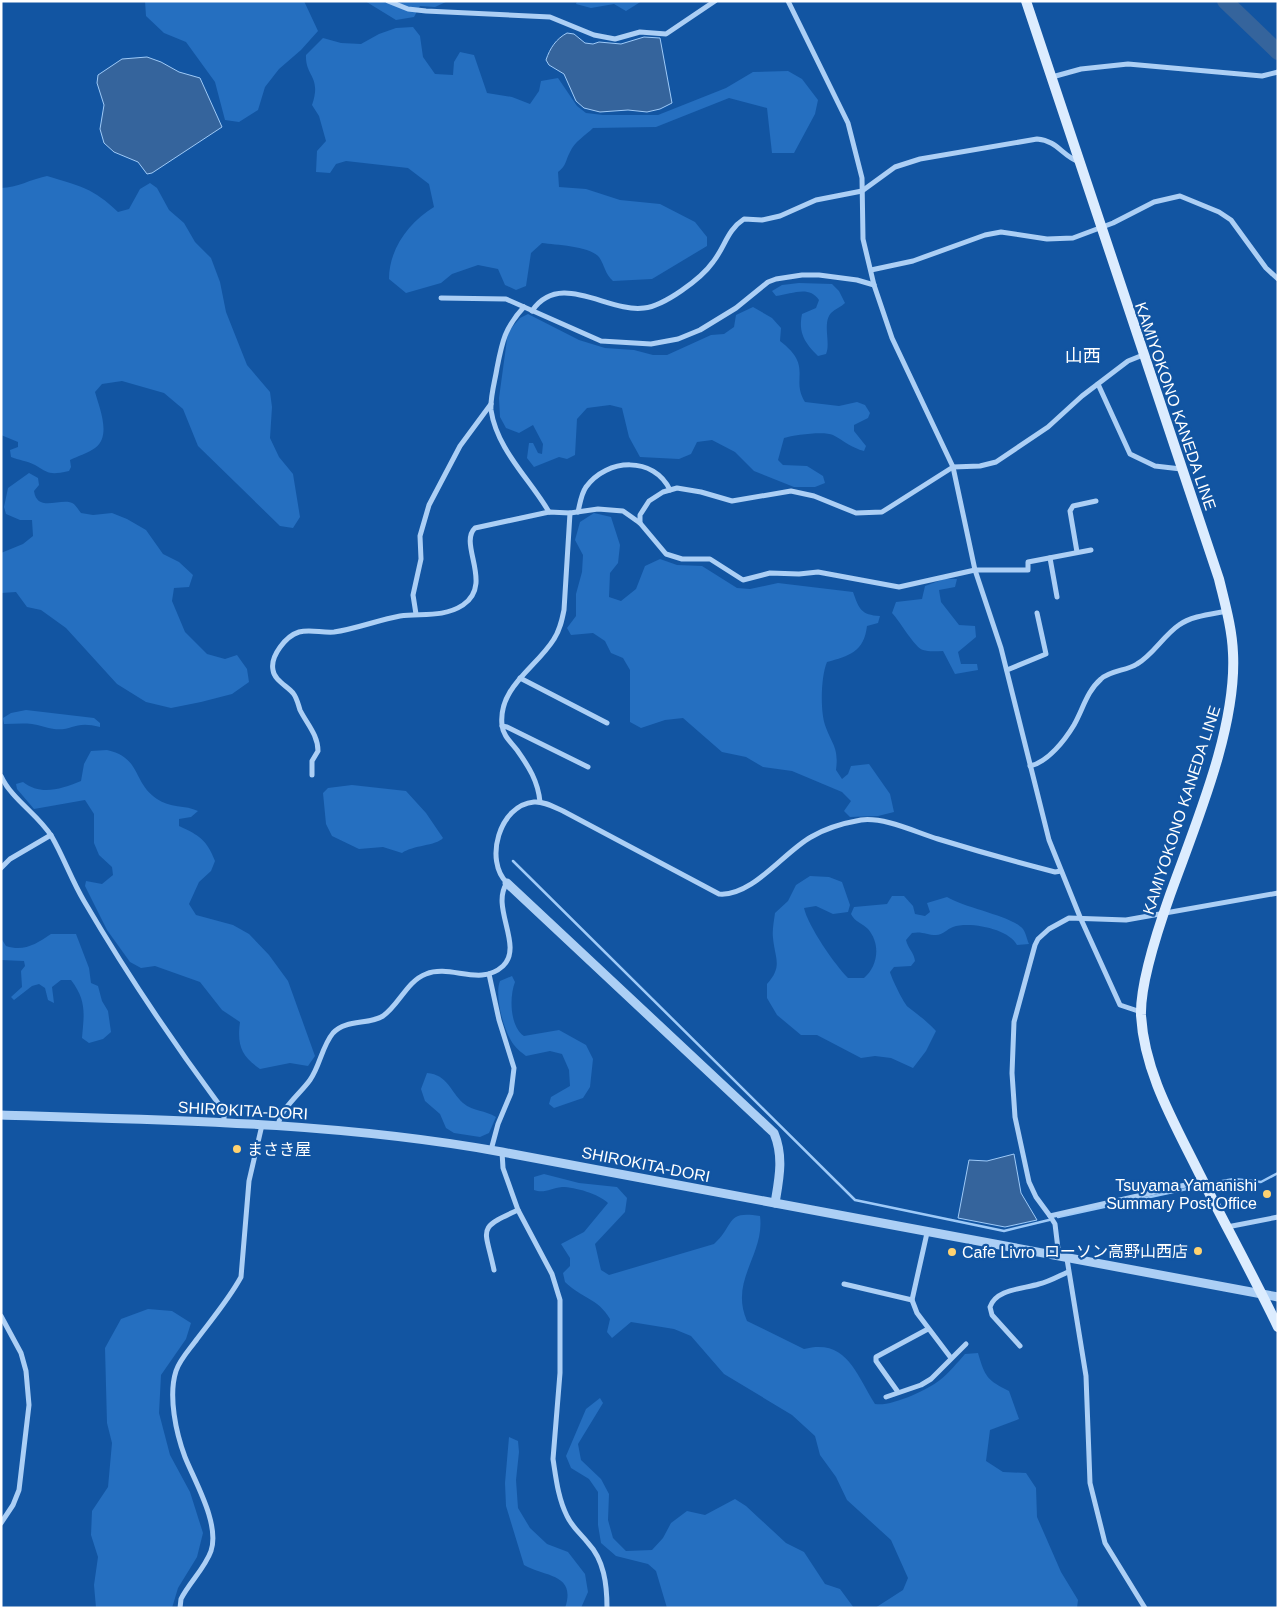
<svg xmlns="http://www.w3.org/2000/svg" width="1279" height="1609" font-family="Arial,'Noto Sans JP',sans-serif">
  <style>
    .green { fill: #256fc0 }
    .water { fill: #35649c; stroke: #9ecaf8 }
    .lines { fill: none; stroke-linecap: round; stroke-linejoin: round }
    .stream { stroke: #9ecaf8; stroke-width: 2.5 }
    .river { stroke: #35649c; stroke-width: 16 }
    .minor { stroke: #accff5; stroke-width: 5 }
    .tertiary { stroke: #accff5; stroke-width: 9 }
    .secondary { stroke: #dcecfe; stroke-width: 10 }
    .poi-dot { fill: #ffd270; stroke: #1255a2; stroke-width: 2 }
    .labels { text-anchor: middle; stroke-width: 4.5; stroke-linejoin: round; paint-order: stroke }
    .street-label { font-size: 16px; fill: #fff; stroke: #1255a2 }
    .poi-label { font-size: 16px; fill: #fff; stroke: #1255a2; text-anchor: start }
    .neighbourhood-label { font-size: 18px; fill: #fff; stroke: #1255a2 }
  </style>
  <rect width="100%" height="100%" fill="#1255a2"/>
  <g class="green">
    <path d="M145,1H304L318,31L301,50L279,69L265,87L258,110L239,122L225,120L215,82L186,42L164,33L146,16Z"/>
    <path d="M365,1H448L435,7L420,6L414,17L396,20Z"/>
    <path d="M577,1H642L626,11L614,4L591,8L576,4Z"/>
    <path d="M413,27L420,36L423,57L435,74L453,75L454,62L460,52L474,55L487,93L512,97L530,104L539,91L541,81L558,78L577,106L586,113L603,115H658L726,88L753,72L788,71L802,79L818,100L815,114L794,153H772L767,108L729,98L656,127L593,128C586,135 574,142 570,152C565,161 567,165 558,172L559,187L586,189L620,200L660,204L695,222L707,237V246L652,279L613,281C605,274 605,266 599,257C590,246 556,245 542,243L531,253L526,286L516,290L505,285L498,269L478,265L452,274L441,283L406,293L389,279C389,249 409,222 434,207L429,184L408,168L346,161L336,164L330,173L316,172L317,151L326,141L319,116L312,105C322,76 305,77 306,55L323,38L341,43L361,44L379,34L396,28Z"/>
    <path d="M47,176C80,186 93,188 118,212L129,209L140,189L150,183L157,188L169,210L184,223L195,242L211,258L220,282L226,312L247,365L270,392L272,407L270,438L279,457L293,474L300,517L293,528L280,526L198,446L183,409L164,393L122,381L102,384L95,392C99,407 112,436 95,448C88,453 78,456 70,460L71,467L69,471C50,475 50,474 35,465C28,461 18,460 11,457L10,450L18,447V442L1,435V188C17,188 31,179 47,176Z"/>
    <path d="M799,283L832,284L839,291L845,303C841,307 835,309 831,313C822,323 831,343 826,354L818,356C805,343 798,333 802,314L816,308L819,300C809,285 792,294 776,296L772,291L782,285Z"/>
    <path d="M753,307L772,318L781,328L780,341C814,367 790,378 805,402L839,406L857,402L865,405L870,413L868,418L854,425V431L866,446L864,451C852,448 844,441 833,435C824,431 794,435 784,438L778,460L783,465L807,466L823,476L825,483L815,487H794L754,471L735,452L712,440L697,442L691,454L679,459L640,457L629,437L622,408L610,405L587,408L577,419L575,455L567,459L559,457L534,467L527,458L529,443H533L538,453L542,454L543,444L533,425L519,433L506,428L500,417L499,398L508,332L520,318L528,314L579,340L605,348L634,350L653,355H667L711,335L724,334L734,327L736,315Z"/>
    <path d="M29,473L38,478L39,485L34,491C37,511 56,500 69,502C75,503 77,508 81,513L93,515L112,513L127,519L146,530L163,554L179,562L193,575L189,587L174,588L172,601L185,632L207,654L225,659L237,655L247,669L249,682L232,694L201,702L171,708L146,702L117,684L66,628L41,610L27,607L16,592L1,593V553L23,544L33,536L32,520H20L6,514L4,507L8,488Z"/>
    <path d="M594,513L611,517L620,545L618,563L610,573L609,597L621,601L636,589L645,566L660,559L677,565L702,566L737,588L750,589L778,583L853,592C859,609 861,615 880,616L878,623L867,626C864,652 849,656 827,662C821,676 820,710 825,725C832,745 839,747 836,770L842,779L848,774L851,766L869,764L890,794L894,812L878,816L850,817L844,811L851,801L842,792L792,771L763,767L746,757L722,752L683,718L665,720L641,728L630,722V670L623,658L611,653L605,641L593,633L571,635L567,628L576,616V594L582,572L583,555L575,540L580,522Z"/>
    <path d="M944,579H957L955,587L939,590L941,602L959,625L975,626L976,637L958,652L961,664H977L978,670L955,674L943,651C937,651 929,652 923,650C914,647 900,621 892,613L896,602L922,599L925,586Z"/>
    <path d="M26,710L94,718L100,723V727C75,720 73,731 54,729C47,728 39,725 32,724C23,723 13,724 4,724L3,718L11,713Z"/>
    <path d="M107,750C142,758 132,782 157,799C169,808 186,805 198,811L191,817L179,819V826C199,835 207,840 215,861L211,871L199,882L189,904L196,915L233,925L249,934L269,955L288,981L315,1056L308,1066L290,1063L260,1069C241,1056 237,1045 240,1022L222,1010L200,982L155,966L141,968L130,962L107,930L85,886L86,881L102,884L113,875L112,867L99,855L94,843V814L85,800L34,809L17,789L16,784L23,782C41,796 61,789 81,781L84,764L91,751Z"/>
    <path d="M352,785L406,791L426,813L443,838C436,846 413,845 402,853L383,847L359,849L332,836L326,824L323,793L328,788Z"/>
    <path d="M810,876L829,877L842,882L850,905L848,912L833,914L816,906L804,908C808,926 835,965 848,978H864C878,966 881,944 868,929C862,923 855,922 851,914L854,907L887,904L892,896H904L913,906L915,914L925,916L930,912L927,903L947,897C965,908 1012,916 1023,929C1026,933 1027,940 1029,944L1017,945C1009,929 970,921 953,927C947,929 943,935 936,935C927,935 922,931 912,933L906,940C908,949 914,952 915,961L911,966L894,967L890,972C891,977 904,1004 908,1007C918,1015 927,1021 936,1031L926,1051L913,1068L891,1058L875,1056L861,1058L817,1035H801L777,1015L767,998V984C783,966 775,959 773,938C772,930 774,921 775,913L788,901L796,885Z"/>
    <path d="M51,934H76L89,968L91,983L98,986L102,1001L108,1011L111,1032L103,1039L89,1043L82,1038C84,1014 87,1001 71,980H61L52,987L54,1003L48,1000L45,988L39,984L32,986L14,1000L11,997L22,987L21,971L25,966L24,961L1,960V938L6,946C24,952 36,944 51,934Z"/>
    <path d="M512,976L515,982C509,997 510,1027 524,1036L559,1030L586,1045L593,1059L590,1087L583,1098L554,1108L549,1104L551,1097L570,1086L569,1070L562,1054L550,1051L526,1056C522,1053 517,1049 514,1045C504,1033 494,995 500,981Z"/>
    <path d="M427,1073C448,1075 450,1091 463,1103C474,1112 485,1110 496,1117L489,1133L480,1137L454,1133L446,1128L440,1114L425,1101L421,1089Z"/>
    <path d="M544,1174L579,1183L617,1187L627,1198L625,1212L595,1244L601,1270L609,1275L714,1244C735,1225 725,1210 760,1216C765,1255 729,1280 747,1321L804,1349C847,1338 856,1374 875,1404C891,1407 927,1390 940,1380C949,1373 957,1363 965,1354L978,1353C985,1377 987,1380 1009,1391L1019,1419L990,1430L986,1461L1003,1472L1026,1473L1036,1488L1037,1517L1061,1572L1078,1600L1077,1608H875L903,1590L908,1578L891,1540L847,1500L836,1477L820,1455L815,1436L792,1415L724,1374L691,1336L674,1329L631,1322L612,1338L607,1332L610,1319C598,1298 581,1298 565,1282L563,1273L570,1266V1258L561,1244L584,1232L608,1203C599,1194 575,1187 562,1187C551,1188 544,1194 534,1190V1177Z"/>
    <path d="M148,1309L172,1311L191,1323L186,1339L161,1375L159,1413L170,1455L190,1492L203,1533L197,1557L178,1588L172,1608H96L94,1585L98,1557L91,1535L92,1511L108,1487L112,1443L107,1423L105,1348L121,1319Z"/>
    <path d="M600,1398L603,1403L578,1444L581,1460L601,1479L609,1494L608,1520L613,1538L626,1551L652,1550L663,1538L671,1523L687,1511L705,1515L735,1499L746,1506L786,1543L804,1552L825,1584L840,1589L854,1608H667L656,1571L648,1564L616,1556L601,1543L598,1525V1492L589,1479L571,1468L566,1456L586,1409Z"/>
    <path d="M509,1437L518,1441L519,1452L516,1480L518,1508L530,1528L547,1544L568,1552L585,1574L588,1592L581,1608H565C577,1573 544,1577 524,1565L506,1506L505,1483Z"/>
  </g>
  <g class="water">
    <path d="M567,33L574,34L585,43L593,44L599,42L621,44L644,37L660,38L672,103L660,109L647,112L628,110L600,112L584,108L576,101L564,74L549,65L546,60C550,48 556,39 567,33Z"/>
    <path d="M147,57L161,62L179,72L200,78L222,127L152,173L147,174L138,162L114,152L104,143L100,129L104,105L97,83L98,75L122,59Z"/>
    <path d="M1014,1154L1021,1193L1037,1220L1005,1227L958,1218L969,1160L987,1161Z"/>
  </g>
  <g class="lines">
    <g class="stream">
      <path d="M513,861L855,1200L1004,1231L1049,1220"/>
      <path d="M1217,1182L1234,1179L1261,1182L1278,1173"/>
      <path d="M1058,1217L1196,1187"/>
    </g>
    <path class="river" d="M1225,1L1278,52"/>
    <g class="minor">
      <path d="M388,1L408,9L426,11L550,17L594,35L615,39L640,32L666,34L715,1"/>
      <path d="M788,1L848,123L862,178L863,239L874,285L892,338L953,467L975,570L1001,648L1049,840L1080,917L1120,1005L1141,1012"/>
      <path d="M1052,77L1081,69L1128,64L1262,76L1278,72"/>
      <path d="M871,270L913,261L985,235L1001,232L1047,239L1073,238L1113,223L1154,202L1180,196L1219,212L1231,220L1266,268L1278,279"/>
      <path d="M441,298L506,299L601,341L651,344L678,339L700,330L736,308L768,282L776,279L802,275H819L857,280L874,285"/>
      <path d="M524,307C505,327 502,342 497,368C495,381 490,397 491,410C497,450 530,479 549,512"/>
      <path d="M532,311C560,270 608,313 644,308C664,306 701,279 713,262C725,247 727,230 744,219L762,220L780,216L816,200L862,191L895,167L920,159L1037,139C1058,141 1061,155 1079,162"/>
      <path d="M1098,384L1130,454L1155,466L1181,469"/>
      <path d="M578,512C580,504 581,494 586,487C607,458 654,456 670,490"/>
      <path d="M640,523V515L649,501L663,492L677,488L701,492L732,501L791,491L814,496L856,513L882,512L953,467L980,466L996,462L1048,427L1082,396L1128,361L1143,355"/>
      <path d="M1077,552L1070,511L1073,506L1096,501"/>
      <path d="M1050,558L1057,597"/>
      <path d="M416,614L413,595L421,559L420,536L429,505L460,446L491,404"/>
      <path d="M1007,670L1046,654L1037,613"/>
      <path d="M520,678L607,723"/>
      <path d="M502,726L507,727L588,767"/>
      <path d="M1030,766C1048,762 1065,740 1074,725C1083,709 1087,691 1101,679C1111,670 1126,671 1137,664C1153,655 1163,636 1179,625C1191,616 1212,614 1227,611"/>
      <path d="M312,775V761L318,751C318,735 307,724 300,710C298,704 297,698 293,693C287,686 274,680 273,670C270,656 286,636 299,632C310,629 322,633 334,632C356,629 378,620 400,616C421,613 443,618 463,605C494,584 458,544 475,528L549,512L570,513L598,509L623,511L640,523L666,554L682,559H710L743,580L770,573L799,574L818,572L899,587L975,570H1028V562L1091,550"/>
      <path d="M1,776C12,800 38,814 52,837C64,858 72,881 84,901C125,971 170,1038 218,1103L224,1114V1123"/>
      <path d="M540,802C538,781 529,767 517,750C511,742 503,736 502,725C498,687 537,667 554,639C560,630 562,620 564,610L570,513"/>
      <path d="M1,868L10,859L51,835"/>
      <path d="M489,974L499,1020L514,1068L511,1093L498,1124L491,1150"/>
      <path d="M278,1126C280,1109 300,1094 310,1080C320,1066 322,1046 333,1033C346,1019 368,1025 383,1016C399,1005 407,981 426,974C451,964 480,987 503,966C524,946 490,907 507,883C484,861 499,805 534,802C544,801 554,807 563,811L719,894C752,897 784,852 811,837C826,828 844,823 861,820C885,817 915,832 938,839C977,851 1016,862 1055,872L1061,871"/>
      <path d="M502,1152L503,1168L518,1210L552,1274L560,1300V1373L553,1459C556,1478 558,1498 567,1516C572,1527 580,1533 588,1543C604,1560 607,1584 607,1608"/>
      <path d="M1203,1181L1050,1216L1036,1197L1029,1182L1015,1117L1012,1073L1014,1022L1035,945L1038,939L1049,929L1069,918L1126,920L1278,893"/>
      <path d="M1050,1216L1055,1224L1059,1257"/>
      <path d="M1227,1227L1278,1217"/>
      <path d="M1067,1259L1086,1376L1090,1483L1105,1543L1145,1608"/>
      <path d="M494,1270C485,1227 476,1229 518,1210"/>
      <path d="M844,1284L912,1300L927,1233"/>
      <path d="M912,1300L917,1313L951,1358"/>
      <path d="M1,1316L21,1353L26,1371L29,1405L19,1490L13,1505L1,1523"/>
      <path d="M1020,1346L992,1315L990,1307C996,1289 1023,1289 1039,1284C1049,1282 1059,1276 1068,1272"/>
      <path d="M898,1392L876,1361V1357L928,1329"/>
      <path d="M886,1397L921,1385L931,1379L966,1344"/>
      <path d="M180,1608L181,1599C189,1583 205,1568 211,1551C220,1524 195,1482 185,1457C176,1433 168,1396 176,1371C180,1359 190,1349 197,1339C212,1319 229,1299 241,1277L249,1181L262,1125"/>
    </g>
    <g class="tertiary">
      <path d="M507,883L774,1133C784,1157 779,1179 775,1203"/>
      <path d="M1,1115C169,1120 337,1122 502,1152L1278,1297"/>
    </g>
    <path class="secondary" d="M1026,1L1219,579C1225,604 1232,628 1233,653C1237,728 1195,825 1170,895C1159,926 1140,983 1141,1015C1144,1070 1172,1119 1196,1167C1223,1221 1252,1273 1278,1327"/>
  </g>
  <g class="poi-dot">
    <circle cx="237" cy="1149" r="5"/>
    <circle cx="1267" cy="1194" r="5"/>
    <circle cx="1198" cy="1251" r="5"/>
    <circle cx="952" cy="1252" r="5"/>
  </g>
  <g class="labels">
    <g class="street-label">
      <text transform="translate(1176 406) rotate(71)" y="6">KAMIYOKONO KANEDA LINE</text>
      <text transform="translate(1181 810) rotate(-72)" y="6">KAMIYOKONO KANEDA LINE</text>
      <text transform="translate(243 1110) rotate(3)" y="6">SHIROKITA-DORI</text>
      <text transform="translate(646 1164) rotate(11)" y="6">SHIROKITA-DORI</text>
    </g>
    <g class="poi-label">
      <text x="247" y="1155">まさき屋</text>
      <text x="1257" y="1191" text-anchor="end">Tsuyama Yamanishi<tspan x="1257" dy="18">Summary Post Office</tspan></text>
      <text x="1188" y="1257" text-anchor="end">ローソン高野山西店</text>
      <text x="962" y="1258">Cafe Livro</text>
    </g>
    <g class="neighbourhood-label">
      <text x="1083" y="362">山西</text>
    </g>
  </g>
  <rect width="1279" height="1609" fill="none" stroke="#ffffff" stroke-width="5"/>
</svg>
